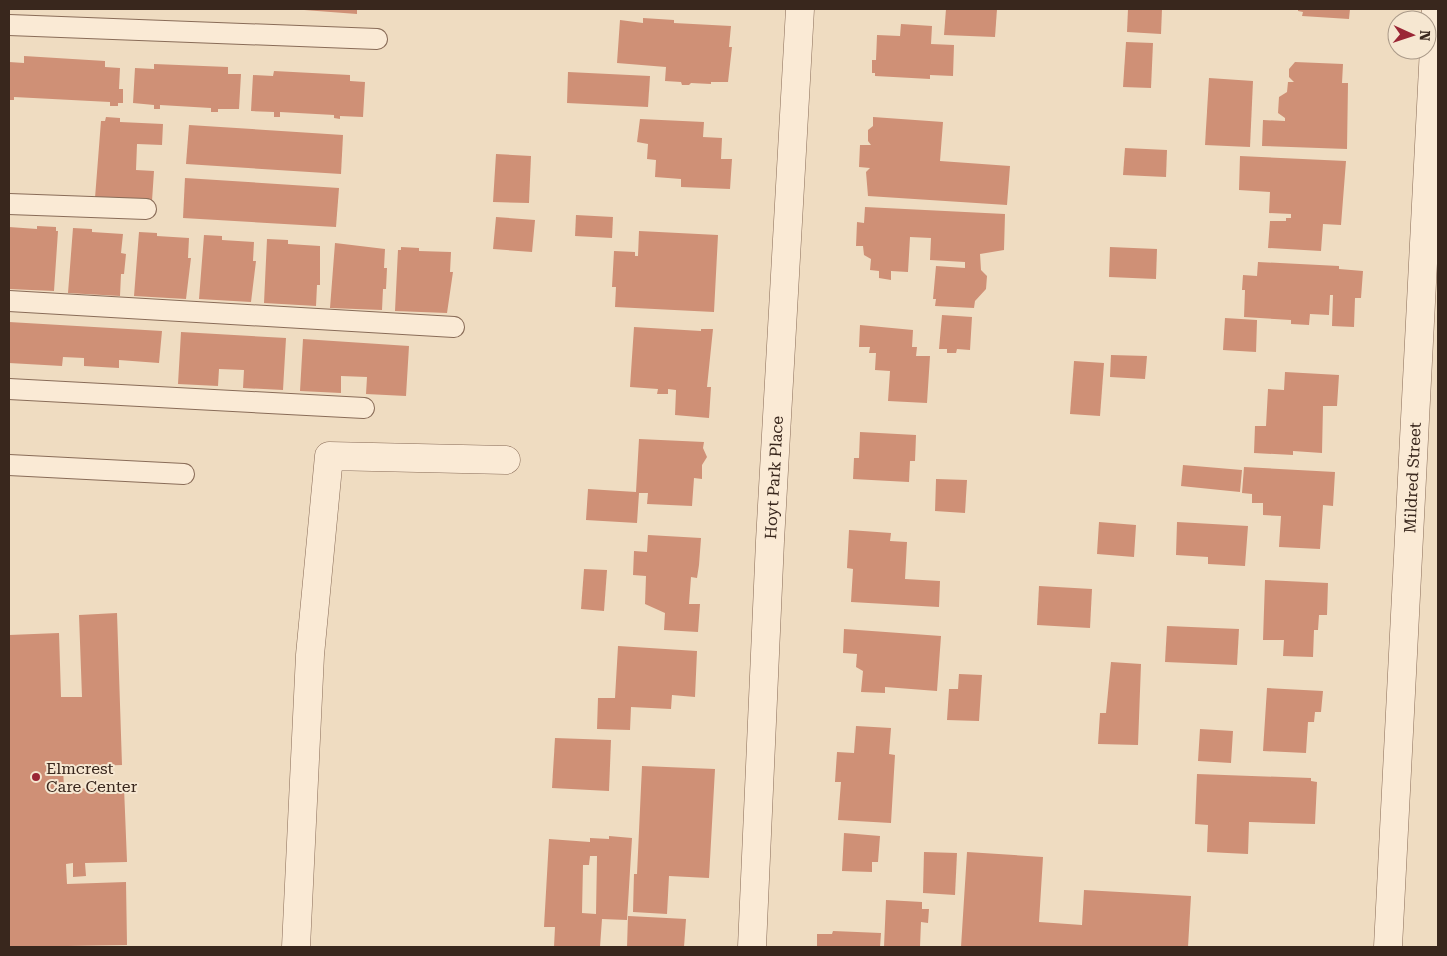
<svg xmlns="http://www.w3.org/2000/svg" width="1447" height="956" font-family="'Roboto Serif',serif">
  <style>
    .building { fill: #cf9076; fill-rule: evenodd }
    .lines { fill: none; stroke-linecap: round; stroke-linejoin: round }
    .lane-casing { stroke: #896c58; stroke-width: 22 }
    .street-casing { stroke: #896c58; stroke-width: 29 }
    .lane { stroke: #faead5; stroke-width: 20 }
    .street { stroke: #faead5; stroke-width: 28 }
    .poi-dot { fill: #9a2635; stroke: #f6e7d1; stroke-width: 2 }
    .labels { text-anchor: middle; stroke-width: 4; stroke-linejoin: round; paint-order: stroke }
    .street-label { font-size: 16px; fill: #39271d; stroke: #f6e7d1 }
    .poi-label { font-size: 16px; fill: #39271d; stroke: #f6e7d1; text-anchor: start }
  </style>
  <rect width="100%" height="100%" fill="#efdcc1"/>
  <g class="building">
    <path d="M291,9H357V14Z"/>
    <path d="M946,9H997L995,37L944,35Z"/>
    <path d="M1128,9H1162L1161,34L1127,32Z"/>
    <path d="M1298,9H1350L1349,19L1302,16L1303,12L1298,11Z"/>
    <path d="M643,18L674,20V23L731,26L729,47H732L728,82H711V84L691,83L689,85H682L681,82L665,81L666,67L617,63L620,20L643,23Z"/>
    <path d="M901,24L932,26L931,44L954,45L953,76L930,75V79L875,76V73H872V60H876L877,35L900,36Z"/>
    <path d="M1126,42L1153,43L1151,88L1123,87Z"/>
    <path d="M24,56L105,61V67L120,68L119,89H123V103H118V106H110V102L14,97V100H9V62L24,63Z"/>
    <path d="M1295,62L1343,64L1342,83H1348L1347,149L1262,146L1263,120L1285,121V118L1278,113L1279,97L1287,92L1288,82H1294L1289,77V69Z"/>
    <path d="M154,64L228,67V74H241L239,109H218V112H211V108L160,105V109H154V105L133,103L135,68L154,69Z"/>
    <path d="M274,71L350,75V81L365,82L363,117L340,116V119L334,118V115L280,112V117H274V112L251,111L253,75L273,76Z"/>
    <path d="M568,72L650,76L648,107L567,103Z"/>
    <path d="M1209,78L1253,81L1250,147L1205,145Z"/>
    <path d="M106,117L120,118V122L163,124L162,145L137,144L136,170L154,171L152,201L95,198L101,121H105Z"/>
    <path d="M873,117L943,122L940,161L1010,166L1007,205L868,196L866,172L870,168L859,167L860,145H871L868,141V130L873,126Z"/>
    <path d="M640,119L704,122L703,137L722,138L721,159H732L730,189L681,187V179L655,177L656,160L647,159L648,144L637,142Z"/>
    <path d="M189,125L343,135L341,174L186,164Z"/>
    <path d="M1125,148L1167,150L1166,177L1123,175Z"/>
    <path d="M496,154L531,156L529,203L493,202Z"/>
    <path d="M1240,156L1346,161L1341,225L1323,224L1321,251L1268,248L1270,221H1286V218H1291V214L1269,213L1270,192L1239,190Z"/>
    <path d="M185,178L339,188L336,227L183,218Z"/>
    <path d="M865,207L1005,214L1004,250L980,254L981,270L987,276L986,289L975,301L974,308L935,306L936,299H933L936,266L965,268V262L930,260L931,238L910,237L908,272L891,271V280L879,278V271L870,270L871,259L864,255L863,246H856L857,222L864,223Z"/>
    <path d="M576,215L613,217L612,238L575,236Z"/>
    <path d="M496,217L535,220L532,252L493,249Z"/>
    <path d="M37,226L56,227V231H58L54,291L9,289V227L37,229Z"/>
    <path d="M73,228L92,229V232L123,234L121,253L126,254L124,274H121L120,296L68,293Z"/>
    <path d="M639,231L718,235L714,312L615,307L616,287H612L614,251L635,252V256H638Z"/>
    <path d="M139,232L157,233V236L189,238L188,258H191L186,299L134,296Z"/>
    <path d="M204,235L222,236V240L254,242L253,261H256L251,302L199,299Z"/>
    <path d="M267,239L288,240V244L320,246V285H317L316,306L264,303Z"/>
    <path d="M335,243L385,249L384,268H387L386,289H383L382,310L330,308Z"/>
    <path d="M401,247L419,248V251L451,252L450,272H453L447,313L395,311L398,250H401Z"/>
    <path d="M1110,247L1157,249L1156,279L1109,277Z"/>
    <path d="M1258,262L1339,266V269L1363,271L1361,298H1355L1354,327L1332,326L1333,295H1330L1329,315L1310,314L1309,325L1291,324V320L1244,317L1245,290H1242L1243,275L1257,276Z"/>
    <path d="M942,315L972,317L970,350L957,349L956,353H947V349H939Z"/>
    <path d="M1225,318L1257,320L1256,352L1223,350Z"/>
    <path d="M9,322L162,331L159,363L119,360V368L84,366V358L63,357L62,366L9,363Z"/>
    <path d="M860,325L913,330L912,347H917L916,356H930L927,403L888,401L890,371L875,370L876,353H869L870,347H859Z"/>
    <path d="M634,327L701,331V329H713L707,387H711L709,418L675,415L676,390L668,389V394H657L658,389L630,387Z"/>
    <path d="M181,332L286,338L283,390L243,388L244,370L219,369L218,386L178,384Z"/>
    <path d="M303,339L409,346L406,396L366,394L367,377L341,376V393L300,391Z"/>
    <path d="M1111,355L1147,356L1145,379L1110,377Z"/>
    <path d="M1074,361L1104,363L1100,416L1070,414Z"/>
    <path d="M1285,372L1339,375L1337,406H1323L1322,453L1293,451V455L1254,453L1255,426H1266L1268,389L1284,390Z"/>
    <path d="M860,432L916,435L915,461H910L909,482L853,479L854,458H859Z"/>
    <path d="M639,439L704,442L703,448L707,457L702,465V479L694,478L692,506L647,504L648,493H639L637,523L586,520L588,489L636,492Z"/>
    <path d="M1183,465L1242,470L1240,492L1181,486Z"/>
    <path d="M1244,467L1335,472L1333,506L1323,505L1320,549L1279,547L1281,516L1263,515V503H1252V494L1242,493Z"/>
    <path d="M936,479L967,480L965,513L935,511Z"/>
    <path d="M1099,522L1136,525L1134,557L1097,554Z"/>
    <path d="M1177,522L1248,526L1245,566L1208,564V557L1176,555Z"/>
    <path d="M849,530L891,533L890,541L907,542L905,579L940,581L939,607L851,602L853,569L847,568Z"/>
    <path d="M648,535L701,538L699,565L697,578L691,577L689,604H700L698,632L664,630L665,613L645,604L646,576L633,575L634,551L647,552Z"/>
    <path d="M584,569L607,570L604,611L581,609Z"/>
    <path d="M1265,580L1328,583L1327,615H1319L1318,630H1314L1313,657L1283,656L1284,640H1263Z"/>
    <path d="M1039,586L1092,589L1090,628L1037,625Z"/>
    <path d="M117,613L122,765L63,767L64,789L124,787L127,862L85,863L86,876L73,877V863L66,864L67,884L126,882L127,945L9,947V635L59,633L61,697H82L79,615Z"/>
    <path d="M1167,626L1239,629L1237,665L1165,662Z"/>
    <path d="M844,629L941,636L937,691L885,687V693L861,692L863,671L856,667L857,654L843,653Z"/>
    <path d="M618,646L697,651L695,697L672,695L671,709L631,707L630,730L597,729L598,698H615Z"/>
    <path d="M1111,662L1141,664L1138,745L1098,744L1100,713H1106Z"/>
    <path d="M959,674L982,675L979,721L947,720L949,689H958Z"/>
    <path d="M1267,688L1323,691L1321,712H1315L1314,722H1308L1306,753L1263,751Z"/>
    <path d="M856,726L891,728L889,754L895,755L891,823L838,820L841,782H835L837,752L854,753Z"/>
    <path d="M1200,729L1233,731L1231,763L1198,761Z"/>
    <path d="M555,738L611,740L609,791L552,788Z"/>
    <path d="M642,766L715,769L709,878L669,876L667,914L633,912L634,874H637Z"/>
    <path d="M1197,774L1311,778V781L1317,782L1315,824L1249,822L1248,854L1207,852L1208,825L1195,824Z"/>
    <path d="M844,833L880,836L878,862H872V872L842,871Z"/>
    <path d="M609,836L632,838L627,920L602,919L600,947H554L555,927H544L549,839L590,842V838L609,839ZM590,856H597L596,914L582,913L583,865H589Z"/>
    <path d="M924,852L957,853L955,895L923,893Z"/>
    <path d="M967,852L1043,857L1039,922L1082,925L1084,890L1191,896L1188,947H961Z"/>
    <path d="M886,900L922,902V909H929L928,923L921,922L920,947H884Z"/>
    <path d="M628,916L686,919L684,947H627Z"/>
    <path d="M833,931L881,933L880,947H817V934H832Z"/>
  </g>
  <g class="lines">
    <defs>
      <g id="lane">
        <path d="M9,25L377,39"/>
        <path d="M9,204L146,209"/>
        <path d="M9,301L454,327"/>
        <path d="M9,389L364,408"/>
        <path d="M9,465L184,474"/>
      </g>
      <g id="street">
        <path d="M296,947L310,655L329,456L506,460"/>
        <path id="s1" d="M752,947L770,541L800,9"/>
        <path id="s2" d="M1388,947L1436,9"/>
      </g>
    </defs>
    <use href="#lane" class="lane-casing"/>
    <use href="#street" class="street-casing"/>
    <use href="#lane" class="lane"/>
    <use href="#street" class="street"/>
  </g>
  <circle class="poi-dot" cx="36" cy="777" r="5"/>
  <g class="labels">
    <g class="street-label">
      <text dy="6" stroke="none"><textPath href="#s1" startOffset="470">Hoyt Park Place</textPath></text>
      <text dy="6" stroke="none"><textPath href="#s2" startOffset="470">Mildred Street</textPath></text>
    </g>
    <g class="poi-label">
      <text x="46" y="774">Elmcrest<tspan x="46" dy="18">Care Center</tspan></text>
    </g>
  </g>
  <rect width="1447" height="956" fill="none" stroke="#39271d" stroke-width="20"/>
  <g transform="translate(1412 35) rotate(93)"><circle r="24" fill="#f6e7d1" stroke="#aa9a89"/>
  <path d="M0-4L9 19L0 12L-9 19Z" fill="#9a2635"/>
  <text y="-8" font-size="14" font-weight="bold" text-anchor="middle" fill="#39271d">N</text>
  </g>
</svg>
